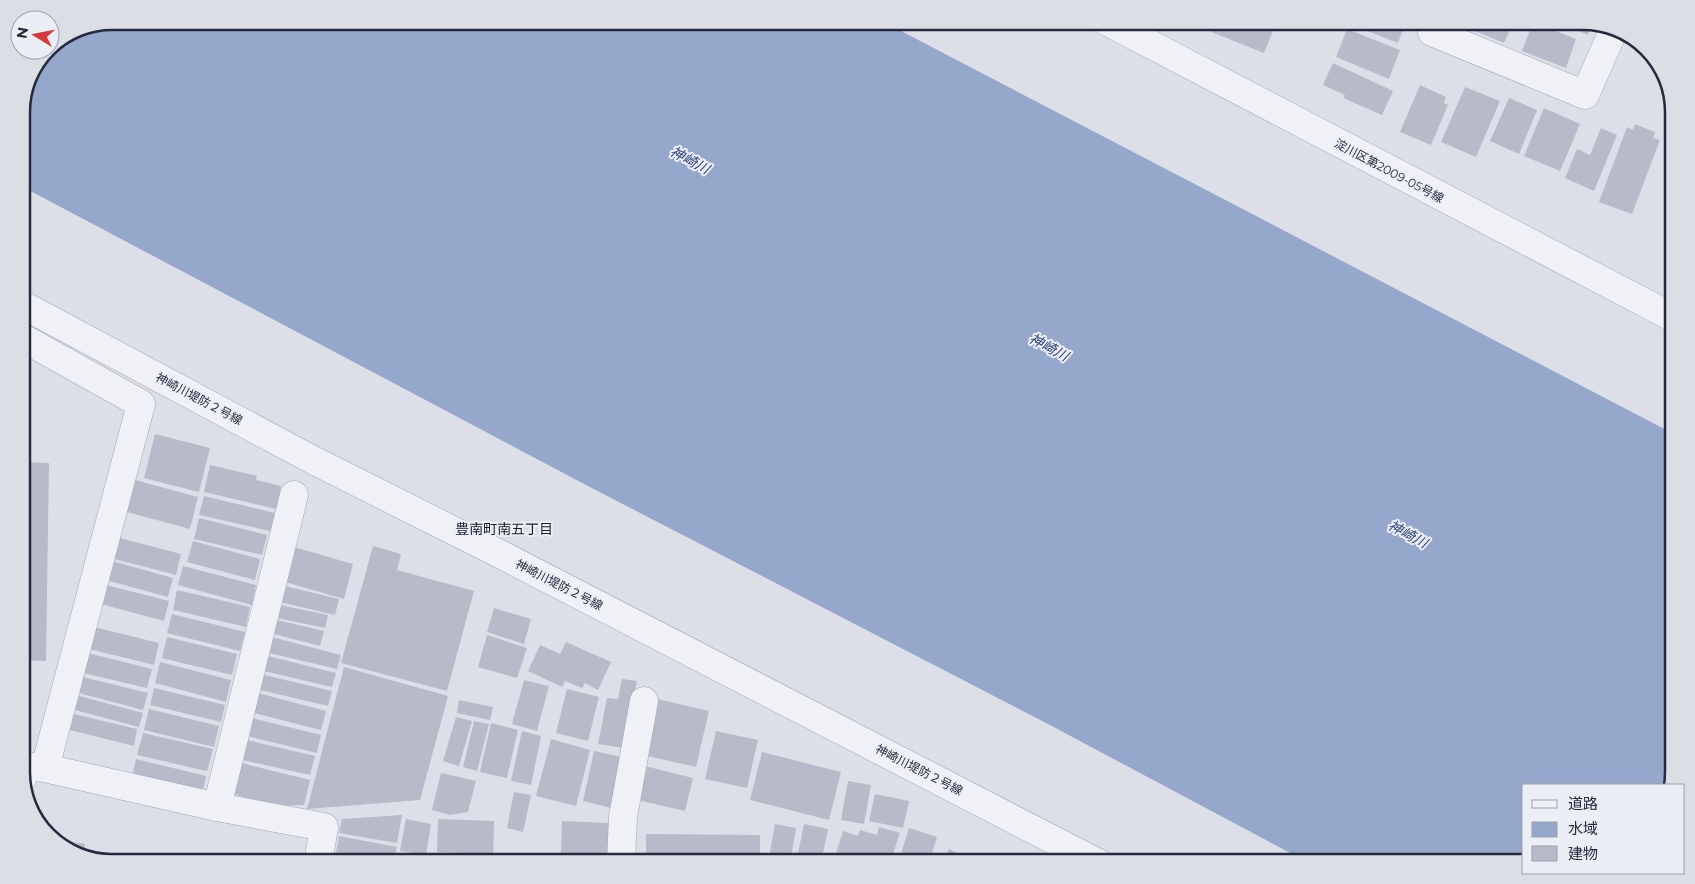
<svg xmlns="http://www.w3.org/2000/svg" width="1695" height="884" font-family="Montserrat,'Noto Sans JP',sans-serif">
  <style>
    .water { fill: #95a7ca }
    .building { fill: #b7bac8 }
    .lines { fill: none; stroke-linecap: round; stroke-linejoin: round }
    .minor-casing { stroke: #a2a5b2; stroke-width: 29 }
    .minor { stroke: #eff1f6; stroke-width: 28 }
    .labels { text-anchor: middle; stroke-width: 4; stroke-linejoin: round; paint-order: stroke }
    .street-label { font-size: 12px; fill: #252b3f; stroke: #eceef5 }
    .water-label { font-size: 14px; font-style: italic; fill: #2e4375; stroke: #eceef5 }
    .neighbourhood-label { font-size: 14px; fill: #181c2f; stroke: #eceef5 }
    .rim { fill: none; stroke: #252b3f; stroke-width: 2.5 }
  </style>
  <rect width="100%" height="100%" fill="#dddfe8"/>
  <path class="water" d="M112,21H882L1674,434V772L1671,785H1524V863H1309L1048,724L586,485L21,186V107L47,50L78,28Z"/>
  <g class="building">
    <path d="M1184,21H1277L1264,53Z"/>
    <path d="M1351,21H1406L1398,43L1350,24Z"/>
    <path d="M1471,21H1514L1504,43L1468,28Z"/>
    <path d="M1554,21H1583L1592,23L1588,35Z"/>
    <path d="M1533,22L1576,39L1566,68L1522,51Z"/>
    <path d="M1347,29L1400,50L1389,79L1336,57Z"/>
    <path d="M1333,63L1393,91L1382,115L1343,98L1345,95L1323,85Z"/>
    <path d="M1420,85L1446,97L1444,103L1448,105L1431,145L1400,132Z"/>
    <path d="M1465,87L1500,101L1476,157L1441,142Z"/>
    <path d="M1509,98L1537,110L1519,154L1490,141Z"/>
    <path d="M1544,108L1580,124L1560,171L1524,156Z"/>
    <path d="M1635,124L1655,132L1653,138L1660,140L1632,214L1599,202L1627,127L1633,130Z"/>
    <path d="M1601,128L1617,135L1594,191L1565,178L1577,149L1590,155Z"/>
    <path d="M155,434L210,448L199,492L144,478Z"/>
    <path d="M21,462L49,463L46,661L21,660Z"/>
    <path d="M210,465L257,476L256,480L281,486L276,509L204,492Z"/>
    <path d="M135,480L198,497L190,529L127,512Z"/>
    <path d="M204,496L275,513L270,531L199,515Z"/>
    <path d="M199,518L267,535L262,555L194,539Z"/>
    <path d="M116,537L181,554L176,575L111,558Z"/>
    <path d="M193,541L260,559L255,580L187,562Z"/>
    <path d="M373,546L401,554L397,570L474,591L447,691L341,663Z"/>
    <path d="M294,547L353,564L344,599L285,582Z"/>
    <path d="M112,561L173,578L168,597L106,580Z"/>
    <path d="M183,566L256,585L252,605L178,585Z"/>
    <path d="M106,585L169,601L164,621L101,604Z"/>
    <path d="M284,586L339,599L335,615L280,602Z"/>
    <path d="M177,590L250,607L246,627L173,610Z"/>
    <path d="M280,605L328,615L325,628L277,618Z"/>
    <path d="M494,608L531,619L524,644L487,632Z"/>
    <path d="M172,614L245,632L240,651L167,633Z"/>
    <path d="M277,620L324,631L320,646L274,634Z"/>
    <path d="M94,627L159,643L154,665L89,649Z"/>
    <path d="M487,635L527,648L517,678L478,667Z"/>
    <path d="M167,637L237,654L232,675L162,658Z"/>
    <path d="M272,637L341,655L337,669L269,653Z"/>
    <path d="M566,642L611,662L598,690L585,683L582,688L565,681L562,687L528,671L540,645L560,654Z"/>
    <path d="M88,653L152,669L147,688L83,673Z"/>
    <path d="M268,656L336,673L332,687L264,671Z"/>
    <path d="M160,662L231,680L226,702L155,683Z"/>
    <path d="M344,667L448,696L420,800L307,809Z"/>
    <path d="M264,675L332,691L328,706L260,690Z"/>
    <path d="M83,677L148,693L143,710L79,693Z"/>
    <path d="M622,679L637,681L624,748L598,744L607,698L618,699Z"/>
    <path d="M524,680L549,686L537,731L512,724Z"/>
    <path d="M154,688L225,705L221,722L150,705Z"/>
    <path d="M567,689L599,697L588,741L556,733Z"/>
    <path d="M258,693L326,711L321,730L254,713Z"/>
    <path d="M79,696L143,713L139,727L75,710Z"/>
    <path d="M657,699L709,711L696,767L643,755Z"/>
    <path d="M459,700L493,707L490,720L457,713Z"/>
    <path d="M149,709L219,726L214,747L144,730Z"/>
    <path d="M74,714L137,729L134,746L70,730Z"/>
    <path d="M456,717L472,721L459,766L443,761Z"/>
    <path d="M252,718L321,735L317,753L247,736Z"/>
    <path d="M474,721L489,724L477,771L463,767Z"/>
    <path d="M491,723L518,730L507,778L480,772Z"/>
    <path d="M522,731L541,736L531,785L511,781Z"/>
    <path d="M716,731L758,740L747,788L705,779Z"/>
    <path d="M143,733L213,749L207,771L137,755Z"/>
    <path d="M551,739L590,750L576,806L536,796Z"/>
    <path d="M247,740L315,756L310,775L243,760Z"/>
    <path d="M594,751L626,758L615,809L583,801Z"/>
    <path d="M762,752L841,772L829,820L750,800Z"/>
    <path d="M136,759L206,776L202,795L132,778Z"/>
    <path d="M241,763L310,780L304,805L275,806L233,794Z"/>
    <path d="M641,765L693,778L685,811L633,799Z"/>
    <path d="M441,773L476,781L468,812L450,815L432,810Z"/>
    <path d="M848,781L871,785L864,824L841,820Z"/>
    <path d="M514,792L531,795L523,832L507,828Z"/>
    <path d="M875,794L909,801L903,828L869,821Z"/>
    <path d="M402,815L397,843L339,833L342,819Z"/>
    <path d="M406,819L431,824L426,855L400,851Z"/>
    <path d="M438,819L494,821L493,862L462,861V853L437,852Z"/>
    <path d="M562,821L610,823L608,854L561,853Z"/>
    <path d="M775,824L796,828L790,863H768Z"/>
    <path d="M804,824L828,829L821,863H796Z"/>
    <path d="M879,827L900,833L890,863H833L843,831L858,836L860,830L877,835Z"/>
    <path d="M909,828L937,837L929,863H898Z"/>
    <path d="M646,834L760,835V863H646Z"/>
    <path d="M339,836L397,847L393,863H357L335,858Z"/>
    <path d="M55,839L85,844L83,856L72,853Z"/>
    <path d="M949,849L977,862L981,855L996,863H943Z"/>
    <path d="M401,855L428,860V863H399Z"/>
    <path d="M95,856L131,862V863H112L95,859Z"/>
  </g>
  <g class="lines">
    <defs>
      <g id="minor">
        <path d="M1106,21L1674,318"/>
        <path d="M1437,21L1432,32L1585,95L1614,29"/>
        <path d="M21,304L311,459L498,553L1098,863"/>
        <path d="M21,337L141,404L45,768"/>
        <path d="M22,779L25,766L45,768L217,807L324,827L318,863"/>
        <path d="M217,807L294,495"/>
        <path d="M621,863L623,817L644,701"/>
      </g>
    </defs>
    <use href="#minor" class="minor-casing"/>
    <use href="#minor" class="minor"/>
  </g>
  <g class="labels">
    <g class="street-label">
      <text transform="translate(1389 171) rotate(28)" y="4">淀川区第2009-05号線</text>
      <text transform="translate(199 399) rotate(28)" y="4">神崎川堤防２号線</text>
      <text transform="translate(559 585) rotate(27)" y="4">神崎川堤防２号線</text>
      <text transform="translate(919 770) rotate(27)" y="4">神崎川堤防２号線</text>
    </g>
    <g class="water-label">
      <text transform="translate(690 160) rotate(28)" y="5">神崎川</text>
      <text transform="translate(1049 347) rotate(28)" y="5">神崎川</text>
      <text transform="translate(1408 534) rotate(28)" y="5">神崎川</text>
    </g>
    <g class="neighbourhood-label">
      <text x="504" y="534">豊南町南五丁目</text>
    </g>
  </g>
  <path d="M0 0H1695V884H0ZM112 30H1583A82 82 0 0 1 1665 112V772A82 82 0 0 1 1583 854H112A82 82 0 0 1 30 772V112A82 82 0 0 1 112 30Z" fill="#dcdee6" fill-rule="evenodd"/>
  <path class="rim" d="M112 30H1583A82 82 0 0 1 1665 112V772A82 82 0 0 1 1583 854H112A82 82 0 0 1 30 772V112A82 82 0 0 1 112 30Z"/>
  <rect x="1522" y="784" width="162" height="90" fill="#eceef5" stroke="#9ca0ac"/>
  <rect x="1532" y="800" width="25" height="8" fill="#eff1f6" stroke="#9ca0ac"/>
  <text x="1568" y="809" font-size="15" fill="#252b3f">道路</text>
  <rect x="1532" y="822" width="25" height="15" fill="#95a7ca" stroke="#9ca0ac"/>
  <text x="1568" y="834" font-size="15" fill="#252b3f">水域</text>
  <rect x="1532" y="846" width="25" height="15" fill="#b7bac8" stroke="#9ca0ac"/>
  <text x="1568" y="859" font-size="15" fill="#252b3f">建物</text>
  <g transform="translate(35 35) rotate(280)"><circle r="24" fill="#eceef5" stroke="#9ca0ac"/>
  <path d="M0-4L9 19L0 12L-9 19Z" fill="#d53939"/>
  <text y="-8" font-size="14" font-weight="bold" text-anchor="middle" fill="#252b3f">N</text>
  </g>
</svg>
